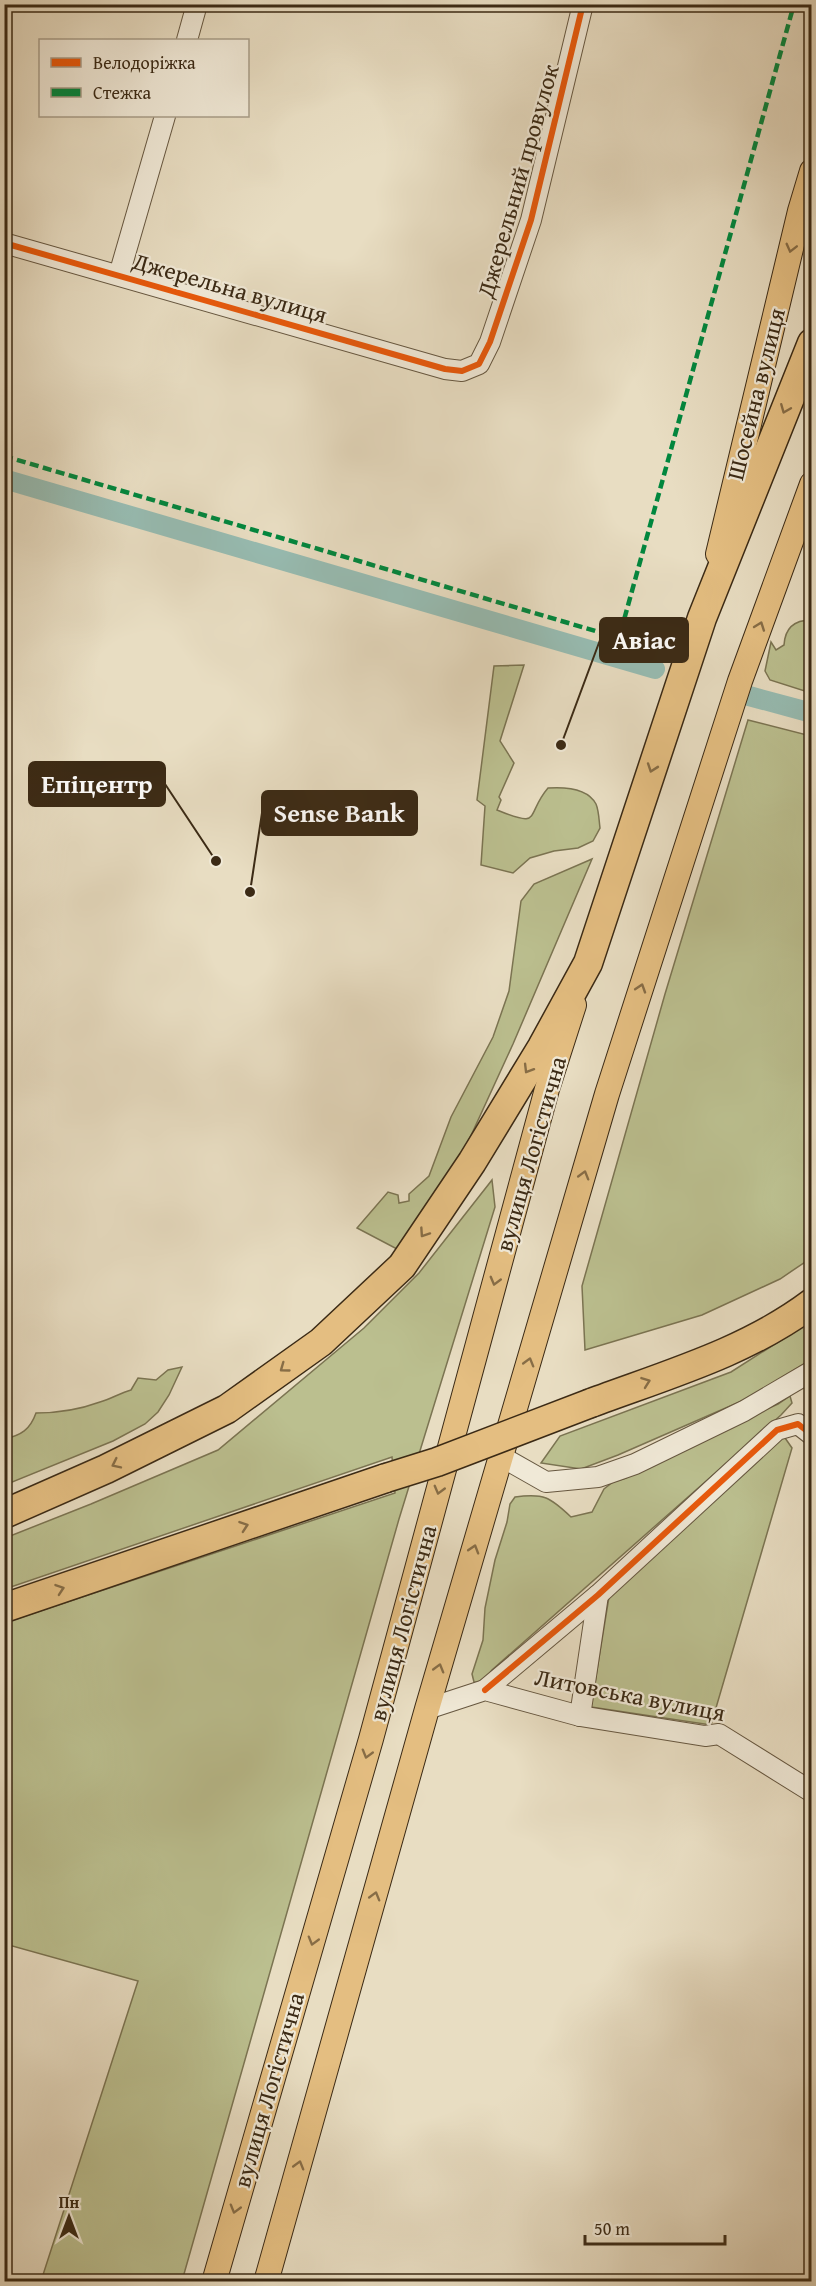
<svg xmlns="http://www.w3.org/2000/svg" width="816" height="2286" font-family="'Gentium Book Plus',serif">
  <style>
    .green { fill: #bbbf8f; stroke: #7b7452; stroke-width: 1.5 }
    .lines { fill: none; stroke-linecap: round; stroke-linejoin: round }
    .canal { stroke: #97bcb2; stroke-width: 20 }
    .minor-casing { stroke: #665740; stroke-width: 22 }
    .major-casing { stroke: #3b2a15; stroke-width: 26 }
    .highway-casing { stroke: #3b2a15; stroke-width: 31 }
    .minor { stroke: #f0e9d7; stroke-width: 20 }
    .major { stroke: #e4be81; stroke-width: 24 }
    .highway { stroke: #e4be81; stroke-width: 28 }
    .highway-bridge-casing { stroke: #3b2a15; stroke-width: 31; stroke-linecap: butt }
    .highway-bridge { stroke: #e4be81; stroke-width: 28 }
    .quiet { stroke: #00873e; stroke-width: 4.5; stroke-dasharray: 9 4.5; stroke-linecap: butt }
    .cycleway-casing { stroke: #f0e9d7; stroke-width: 10 }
    .cycleway { stroke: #e8590c; stroke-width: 6 }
    .oneway { stroke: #876d46 }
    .labels { text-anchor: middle; stroke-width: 4.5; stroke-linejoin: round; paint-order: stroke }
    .street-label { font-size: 24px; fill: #3b2a15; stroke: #f0e9d7 }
    .leader { fill: none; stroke: #3b2a15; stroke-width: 2 }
    .callout-dot { fill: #3b2a15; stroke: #f0e9d7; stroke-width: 2 }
    .callout { fill: #3b2a15; stroke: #3b2a15; stroke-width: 2 }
    .callout-label { font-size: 26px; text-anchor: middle; font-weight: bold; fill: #fff }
  </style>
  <rect width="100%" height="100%" fill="#e8ddc2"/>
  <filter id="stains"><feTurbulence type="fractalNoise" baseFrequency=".00333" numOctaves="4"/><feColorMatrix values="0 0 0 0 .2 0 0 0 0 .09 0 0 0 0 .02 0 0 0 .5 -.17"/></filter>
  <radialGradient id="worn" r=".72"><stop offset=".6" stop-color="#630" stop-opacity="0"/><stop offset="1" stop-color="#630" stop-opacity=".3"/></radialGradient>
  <g class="green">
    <path d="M811,620V693L770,680L765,671L771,642L776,650L784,645C785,628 794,620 811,620Z"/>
    <path d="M524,665L500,741L514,763L499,797L501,800L497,810C543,829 525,815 548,788C563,787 587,787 596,804C599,811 599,821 600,828L593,841L578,848L554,851L530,858L513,873L481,865L485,806L477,800L494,666Z"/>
    <path d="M748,720L811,736V1258L780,1279L702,1315L585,1350L582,1286L665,994Z"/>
    <path d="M592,859L513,1044L451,1179L397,1249L357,1228L388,1192L398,1195L399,1203L409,1201V1194L429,1176L451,1117L493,1037L509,991L521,901L534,884Z"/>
    <path d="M492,1180L495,1207L399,1519L182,2281H41L138,1981L5,1944L4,1623L395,1493L392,1457L5,1589V1538L91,1504L218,1450L364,1328L419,1273Z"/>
    <path d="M811,1321V1360L744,1400L618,1455L581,1469L541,1463L560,1436L731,1372Z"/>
    <path d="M182,1367L169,1395L158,1412L145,1424L113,1441L5,1485V1439C21,1435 30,1430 36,1413C56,1413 81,1409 100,1402C111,1399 120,1393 131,1390L138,1378L156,1380L168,1370Z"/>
    <path d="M790,1396L792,1403L781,1415L492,1670L482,1683L474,1682L472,1674L483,1640L485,1608L495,1560L507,1522L510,1504L515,1497C544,1493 550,1497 571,1517L592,1512L604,1489L613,1482L626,1478L656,1459L778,1404Z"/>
    <path d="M783,1435L792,1448L711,1725L591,1707L609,1597Z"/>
  </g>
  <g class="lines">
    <g class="canal">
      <path d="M4,479L655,669"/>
      <path d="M749,696L812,713"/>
    </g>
    <defs>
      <g id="minor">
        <path d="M187,40L197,4"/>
        <path d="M4,243L445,369L462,371L479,364L490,342L531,220L583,4"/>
        <path d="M119,275L165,116"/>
        <path d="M502,1457L546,1482L598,1477L635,1464L744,1411L812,1371"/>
        <path d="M485,1690L598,1595L777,1430L798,1424L812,1435"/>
        <path d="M427,1709L485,1690L580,1716L705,1736L719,1734L812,1792"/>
        <path d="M580,1716L598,1595"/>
      </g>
      <g id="major">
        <path d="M718,554L800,211L812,171"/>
        <path d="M214,2282L371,1739L547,1089L574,1005"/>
        <path d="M266,2282L427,1709L607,1094L740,681L812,484"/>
      </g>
      <g id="highway">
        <path d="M591,1403C666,1375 747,1352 812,1303"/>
        <path d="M4,1514L106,1469L227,1409L321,1342L402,1266L472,1162L542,1047L588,963L702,618L812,343"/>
        <path d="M4,1608L386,1478"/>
      </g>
    </defs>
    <use href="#minor" class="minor-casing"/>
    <use href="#major" class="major-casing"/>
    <use href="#highway" class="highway-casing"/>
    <use href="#minor" class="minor"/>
    <use href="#major" class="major"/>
    <use href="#highway" class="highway"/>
    <defs>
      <path id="highway-bridge" d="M386,1478L437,1462L591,1403"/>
    </defs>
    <use href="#highway-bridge" class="highway-bridge-casing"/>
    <use href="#highway-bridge" class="highway-bridge"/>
    <path class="quiet" d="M4,456L619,638L794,4"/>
    <defs>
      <g id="cycleway">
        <path d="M4,243L445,369L462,371L479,364L490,342L531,220L583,4"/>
        <path d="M485,1690L598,1595L777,1430L798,1424L812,1435"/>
      </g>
    </defs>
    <use href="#cycleway" class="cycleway-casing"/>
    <use href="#cycleway" class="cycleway"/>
  </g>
  <defs><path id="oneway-chevron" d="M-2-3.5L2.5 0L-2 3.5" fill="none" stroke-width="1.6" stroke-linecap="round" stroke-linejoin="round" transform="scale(1.5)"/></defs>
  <g class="oneway">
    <use href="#oneway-chevron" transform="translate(791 248) rotate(104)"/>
    <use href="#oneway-chevron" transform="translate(785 409) rotate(112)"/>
    <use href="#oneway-chevron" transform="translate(760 626) rotate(-70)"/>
    <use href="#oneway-chevron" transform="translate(652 768) rotate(109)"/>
    <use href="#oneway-chevron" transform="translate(641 988) rotate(-72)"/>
    <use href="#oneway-chevron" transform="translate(528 1069) rotate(121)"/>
    <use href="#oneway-chevron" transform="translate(584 1175) rotate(-74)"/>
    <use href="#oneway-chevron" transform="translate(424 1233) rotate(124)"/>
    <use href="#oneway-chevron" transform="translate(495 1281) rotate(105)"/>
    <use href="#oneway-chevron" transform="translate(529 1362) rotate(-74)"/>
    <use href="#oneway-chevron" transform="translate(284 1368) rotate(144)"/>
    <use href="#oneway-chevron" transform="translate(646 1382) rotate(-20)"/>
    <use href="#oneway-chevron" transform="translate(116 1464) rotate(154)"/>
    <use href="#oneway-chevron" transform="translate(439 1490) rotate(105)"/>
    <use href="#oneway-chevron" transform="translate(244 1526) rotate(-19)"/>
    <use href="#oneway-chevron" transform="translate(474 1549) rotate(-73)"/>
    <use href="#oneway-chevron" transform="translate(60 1589) rotate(-19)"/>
    <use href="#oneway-chevron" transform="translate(439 1668) rotate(-74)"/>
    <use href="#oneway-chevron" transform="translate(367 1754) rotate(106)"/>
    <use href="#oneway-chevron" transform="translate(375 1896) rotate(-74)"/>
    <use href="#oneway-chevron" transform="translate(313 1941) rotate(106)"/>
    <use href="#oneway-chevron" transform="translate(299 2165) rotate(-74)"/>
    <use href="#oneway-chevron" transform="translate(235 2209) rotate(106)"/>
  </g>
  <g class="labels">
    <g class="street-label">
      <text transform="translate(518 181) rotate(-74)" y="8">Джерельний провулок</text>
      <text transform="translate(230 288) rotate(16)" y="8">Джерельна вулиця</text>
      <text transform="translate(756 394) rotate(-76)" y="8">Шосейна вулиця</text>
      <text transform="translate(531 1154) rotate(-74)" y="8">вулиця Логістична</text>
      <text transform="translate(403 1623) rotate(-75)" y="8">вулиця Логістична</text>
      <text transform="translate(630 1695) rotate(11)" y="8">Литовська вулиця</text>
      <text transform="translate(269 2090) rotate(-74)" y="8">вулиця Логістична</text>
    </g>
  </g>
  <path class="leader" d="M561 745L600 640M216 861L165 784M250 892L262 813"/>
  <g class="callout-dot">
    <circle cx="561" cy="745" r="6"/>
    <circle cx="216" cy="861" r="6"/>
    <circle cx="250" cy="892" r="6"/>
  </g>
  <g class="callout">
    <rect x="600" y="618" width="88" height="44" rx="6"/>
    <rect x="29" y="762" width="136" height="44" rx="6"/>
    <rect x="262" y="791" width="155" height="44" rx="6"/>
  </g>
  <g class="callout-label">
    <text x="644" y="649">Авіас</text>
    <text x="97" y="793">Епіцентр</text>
    <text x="339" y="822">Sense Bank</text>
  </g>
  <rect width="816" height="2286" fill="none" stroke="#e8ddc2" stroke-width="24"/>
  <rect x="6" y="6" width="804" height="2274" fill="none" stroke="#3b2a15" stroke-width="3"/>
  <rect x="12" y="12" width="792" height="2262" fill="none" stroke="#3b2a15" stroke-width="1.5"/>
  <rect x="39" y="39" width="210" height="78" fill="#f0e9d7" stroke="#a89d89" stroke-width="1.5"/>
  <rect x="51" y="58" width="30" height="9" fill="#e8590c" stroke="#a89d89" stroke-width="1.5"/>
  <text x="93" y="69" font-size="18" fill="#3b2a15">Велодоріжка</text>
  <rect x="51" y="88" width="30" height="9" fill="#00873e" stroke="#a89d89" stroke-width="1.5"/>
  <text x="93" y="99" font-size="18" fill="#3b2a15">Стежка</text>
  <g transform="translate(69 2217)" stroke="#f0e9d7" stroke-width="4.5" paint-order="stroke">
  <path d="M0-4.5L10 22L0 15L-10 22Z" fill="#3b2a15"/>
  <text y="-9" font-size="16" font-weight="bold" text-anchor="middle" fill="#3b2a15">Пн</text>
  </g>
  <path d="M585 2235v9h140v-9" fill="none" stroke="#3b2a15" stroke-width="3"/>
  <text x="594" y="2235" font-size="18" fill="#3b2a15" stroke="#f0e9d7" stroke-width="4.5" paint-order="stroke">50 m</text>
  <rect width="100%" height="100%" filter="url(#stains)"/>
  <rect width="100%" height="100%" fill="url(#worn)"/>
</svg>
